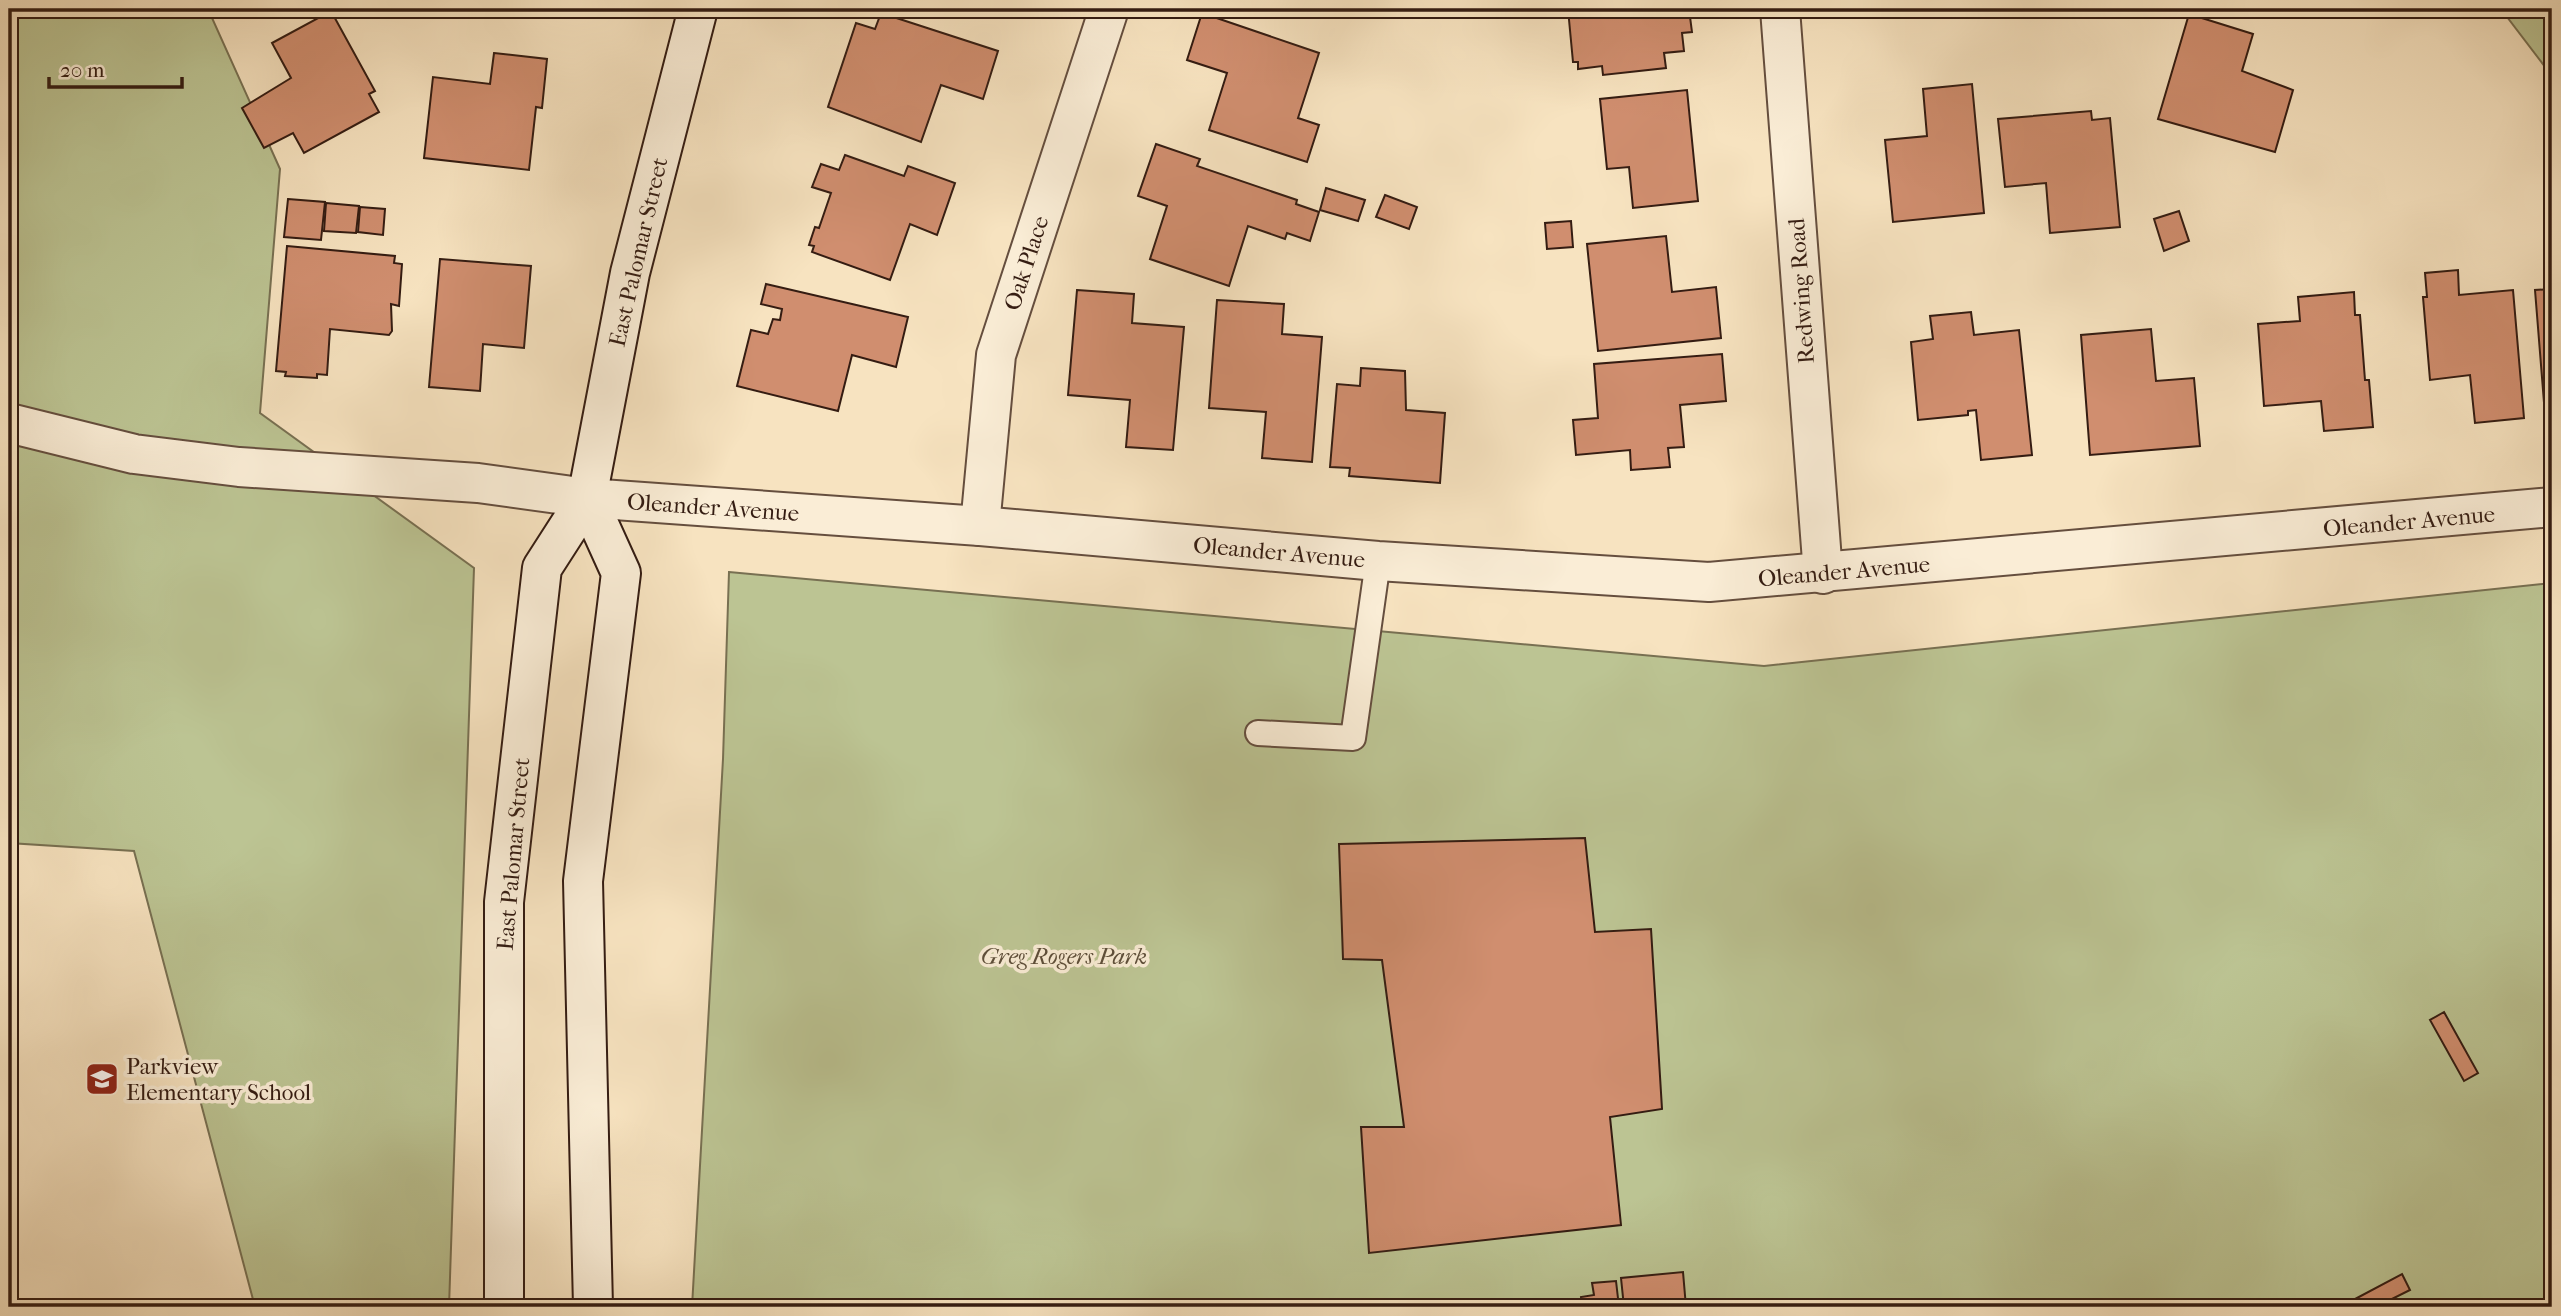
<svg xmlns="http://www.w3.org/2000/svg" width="2561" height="1316" font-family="'IM FELL French Canon',serif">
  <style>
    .green { fill: #bcc493; stroke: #787052; stroke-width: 2 }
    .building { fill: #d08e6f; stroke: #341c12; stroke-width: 2 }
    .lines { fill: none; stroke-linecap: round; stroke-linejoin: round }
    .service-casing { stroke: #654e3e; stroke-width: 28 }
    .minor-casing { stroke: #654e3e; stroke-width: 42 }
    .tertiary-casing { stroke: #654e3e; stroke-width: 42 }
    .secondary-casing { stroke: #341c12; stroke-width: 42 }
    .service { stroke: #faedd6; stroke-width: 24 }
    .minor { stroke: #faedd6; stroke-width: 38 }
    .tertiary { stroke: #faedd6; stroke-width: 38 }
    .secondary { stroke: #faedd6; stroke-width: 38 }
    .labels { text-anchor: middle; stroke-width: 7; stroke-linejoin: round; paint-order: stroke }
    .street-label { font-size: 23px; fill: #341c12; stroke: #faedd6 }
    .park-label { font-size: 23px; font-style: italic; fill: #5d4e39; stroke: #faedd6 }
    .poi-label { font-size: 23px; fill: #341c12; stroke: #faedd6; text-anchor: start }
  </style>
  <rect width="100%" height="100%" fill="#f7e3c0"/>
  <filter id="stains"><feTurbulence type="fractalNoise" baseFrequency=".00286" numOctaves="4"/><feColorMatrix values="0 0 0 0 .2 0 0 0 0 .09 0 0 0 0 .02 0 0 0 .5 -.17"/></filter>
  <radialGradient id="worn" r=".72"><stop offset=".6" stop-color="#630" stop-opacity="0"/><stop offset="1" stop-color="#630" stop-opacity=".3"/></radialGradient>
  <g class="green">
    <path d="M9,9H208L280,169L260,413L474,568L449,1307H255L134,851L9,843Z"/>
    <path d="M2501,9H2552V76Z"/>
    <path d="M729,572L1764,666L2552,583V1307H692L723,759Z"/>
  </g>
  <g class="building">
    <path d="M1568,9H1689L1692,32L1682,33L1684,51L1664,53L1666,68L1603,75L1602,66L1578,69V62H1573Z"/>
    <path d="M331,11L375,91L369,94L379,112L304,153L293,133L264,148L242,108L291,78L272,43Z"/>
    <path d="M881,13L998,51L983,99L941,85L921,142L828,107L856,23L875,29Z"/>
    <path d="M1202,13L1319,53L1298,118L1319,125L1307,162L1209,130L1227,73L1187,60Z"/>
    <path d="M2189,14L2253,34L2242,71L2293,90L2275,152L2158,119Z"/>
    <path d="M494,53L547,59L542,108L536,107L529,170L424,158L433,77L490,84Z"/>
    <path d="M1972,84L1984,213L1893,222L1885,140L1927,136L1923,89Z"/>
    <path d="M1687,90L1698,201L1633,208L1629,167L1607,169L1600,99Z"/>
    <path d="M2091,111L2092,120L2110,118L2120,227L2050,233L2046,183L2005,187L1998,119Z"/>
    <path d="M1156,144L1200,159L1197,166L1297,200L1296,204L1319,212L1310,241L1287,233L1285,239L1248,226L1229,286L1150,259L1167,206L1138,196Z"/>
    <path d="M845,155L904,176L908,166L955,183L937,235L910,224L890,280L812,252L814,246L809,245L815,227L819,228L831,193L812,187L821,164L839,170Z"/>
    <path d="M1326,188L1365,200L1358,221L1320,210Z"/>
    <path d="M1385,195L1417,207L1409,229L1376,217Z"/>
    <path d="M288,199L325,202L321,240L284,237Z"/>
    <path d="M326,203L359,206L356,233L324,231Z"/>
    <path d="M360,207L385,209L383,235L358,232Z"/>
    <path d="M2179,211L2189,241L2164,251L2154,219Z"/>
    <path d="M1571,221L1573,247L1547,249L1545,223Z"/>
    <path d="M1666,236L1672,292L1716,287L1721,338L1598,351L1587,244Z"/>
    <path d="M287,246L395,256L394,263L402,264L399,306L391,304L392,331L389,335L330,329L327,375L317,374V378L285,376L286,372L276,371Z"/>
    <path d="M440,259L531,266L524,348L483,344L480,391L429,387Z"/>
    <path d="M2458,270L2459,295L2513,290L2524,418L2475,423L2470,375L2430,380L2423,297H2427L2425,273Z"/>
    <path d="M766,284L908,317L896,367L852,355L838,411L737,386L751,330L768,334L773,319L780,320L782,309L761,304Z"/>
    <path d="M2552,289V414L2545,415L2535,290Z"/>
    <path d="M1077,290L1134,294L1132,323L1184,327L1173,450L1126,447L1130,400L1068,395Z"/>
    <path d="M2354,292L2355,315H2360L2365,380H2369L2373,427L2324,431L2321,401L2264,406L2258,324L2300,321L2298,297Z"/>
    <path d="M1217,300L1284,304L1282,334L1322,337L1312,462L1262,458L1266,412L1209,408Z"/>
    <path d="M1971,312L1974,335L2019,330L2032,455L1981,460L1976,410L1968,411V415L1918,420L1911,342L1933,339L1930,316Z"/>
    <path d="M2151,329L2156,381L2194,378L2200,446L2090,455L2081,335Z"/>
    <path d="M1722,354L1726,401L1680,405L1684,447L1668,448L1670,467L1631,470L1630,450L1576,455L1573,420L1598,418L1594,364Z"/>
    <path d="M1361,368L1405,371L1406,410L1445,413L1440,483L1349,476L1350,468L1330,467L1337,384L1360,386Z"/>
    <path d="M1585,838L1595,932L1651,929L1662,1109L1610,1117L1621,1225L1369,1253L1361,1127H1404L1382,960L1343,959L1339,844Z"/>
    <path d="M2444,1012L2478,1073L2464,1081L2430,1020Z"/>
    <path d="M1683,1272L1686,1307H1624L1621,1278Z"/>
    <path d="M2402,1274L2410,1290L2376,1307H2340Z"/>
    <path d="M1616,1281L1619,1307H1582L1581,1297L1594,1295L1592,1283Z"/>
  </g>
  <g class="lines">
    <defs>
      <path id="service" d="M1258,733L1353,738L1378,561"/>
      <g id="minor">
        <path d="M1780,9L1823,574"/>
        <path d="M980,526L996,355L1109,9"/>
      </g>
      <path id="tertiary" d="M9,423L134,454L239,467L478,483L587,498L980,526L1378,561L1709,582L2552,507"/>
      <g id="secondary">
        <path d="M587,498L621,573L583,881L593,1307"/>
        <path d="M504,1307V902L542,568L587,498L630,273L698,9"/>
      </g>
    </defs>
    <use href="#service" class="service-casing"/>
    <use href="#minor" class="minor-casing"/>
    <use href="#tertiary" class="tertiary-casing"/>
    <use href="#secondary" class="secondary-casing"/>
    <use href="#service" class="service"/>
    <use href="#minor" class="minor"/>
    <use href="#tertiary" class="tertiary"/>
    <use href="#secondary" class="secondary"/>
  </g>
  <defs>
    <symbol id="school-square" viewBox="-11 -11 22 22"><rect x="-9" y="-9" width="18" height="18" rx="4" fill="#8f2418" stroke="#faedd6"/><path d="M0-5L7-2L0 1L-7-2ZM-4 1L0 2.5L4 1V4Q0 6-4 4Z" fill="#fff"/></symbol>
  </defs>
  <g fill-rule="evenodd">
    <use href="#school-square" x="83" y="1060" width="38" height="38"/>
  </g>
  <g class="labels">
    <g class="street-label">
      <text transform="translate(638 252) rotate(-77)" y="8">East Palomar Street</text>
      <text transform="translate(1026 263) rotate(-72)" y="8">Oak Place</text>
      <text transform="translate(1801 291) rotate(-94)" y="8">Redwing Road</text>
      <text transform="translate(713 507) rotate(4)" y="8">Oleander Avenue</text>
      <text transform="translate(2409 521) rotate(-5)" y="8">Oleander Avenue</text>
      <text transform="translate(1279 552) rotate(5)" y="8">Oleander Avenue</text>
      <text transform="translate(1844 571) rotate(-5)" y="8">Oleander Avenue</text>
      <text transform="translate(513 854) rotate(-85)" y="8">East Palomar Street</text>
    </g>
    <g class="park-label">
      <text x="1064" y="964">Greg Rogers Park</text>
    </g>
    <g class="poi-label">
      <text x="126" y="1074">Parkview<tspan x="126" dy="26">Elementary School</tspan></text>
    </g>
  </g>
  <rect width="2561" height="1316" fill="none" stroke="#f7e3c0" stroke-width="35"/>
  <rect x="10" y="10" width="2540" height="1295" fill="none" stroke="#341c12" stroke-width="3.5"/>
  <rect x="18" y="18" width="2526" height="1281" fill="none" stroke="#341c12" stroke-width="2"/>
  <path d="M49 77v10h133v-10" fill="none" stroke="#341c12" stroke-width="3.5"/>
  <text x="60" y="77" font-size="21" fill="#341c12" stroke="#faedd6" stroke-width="5" paint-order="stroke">20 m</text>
  <rect width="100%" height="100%" filter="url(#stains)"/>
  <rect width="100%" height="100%" fill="url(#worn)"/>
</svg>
